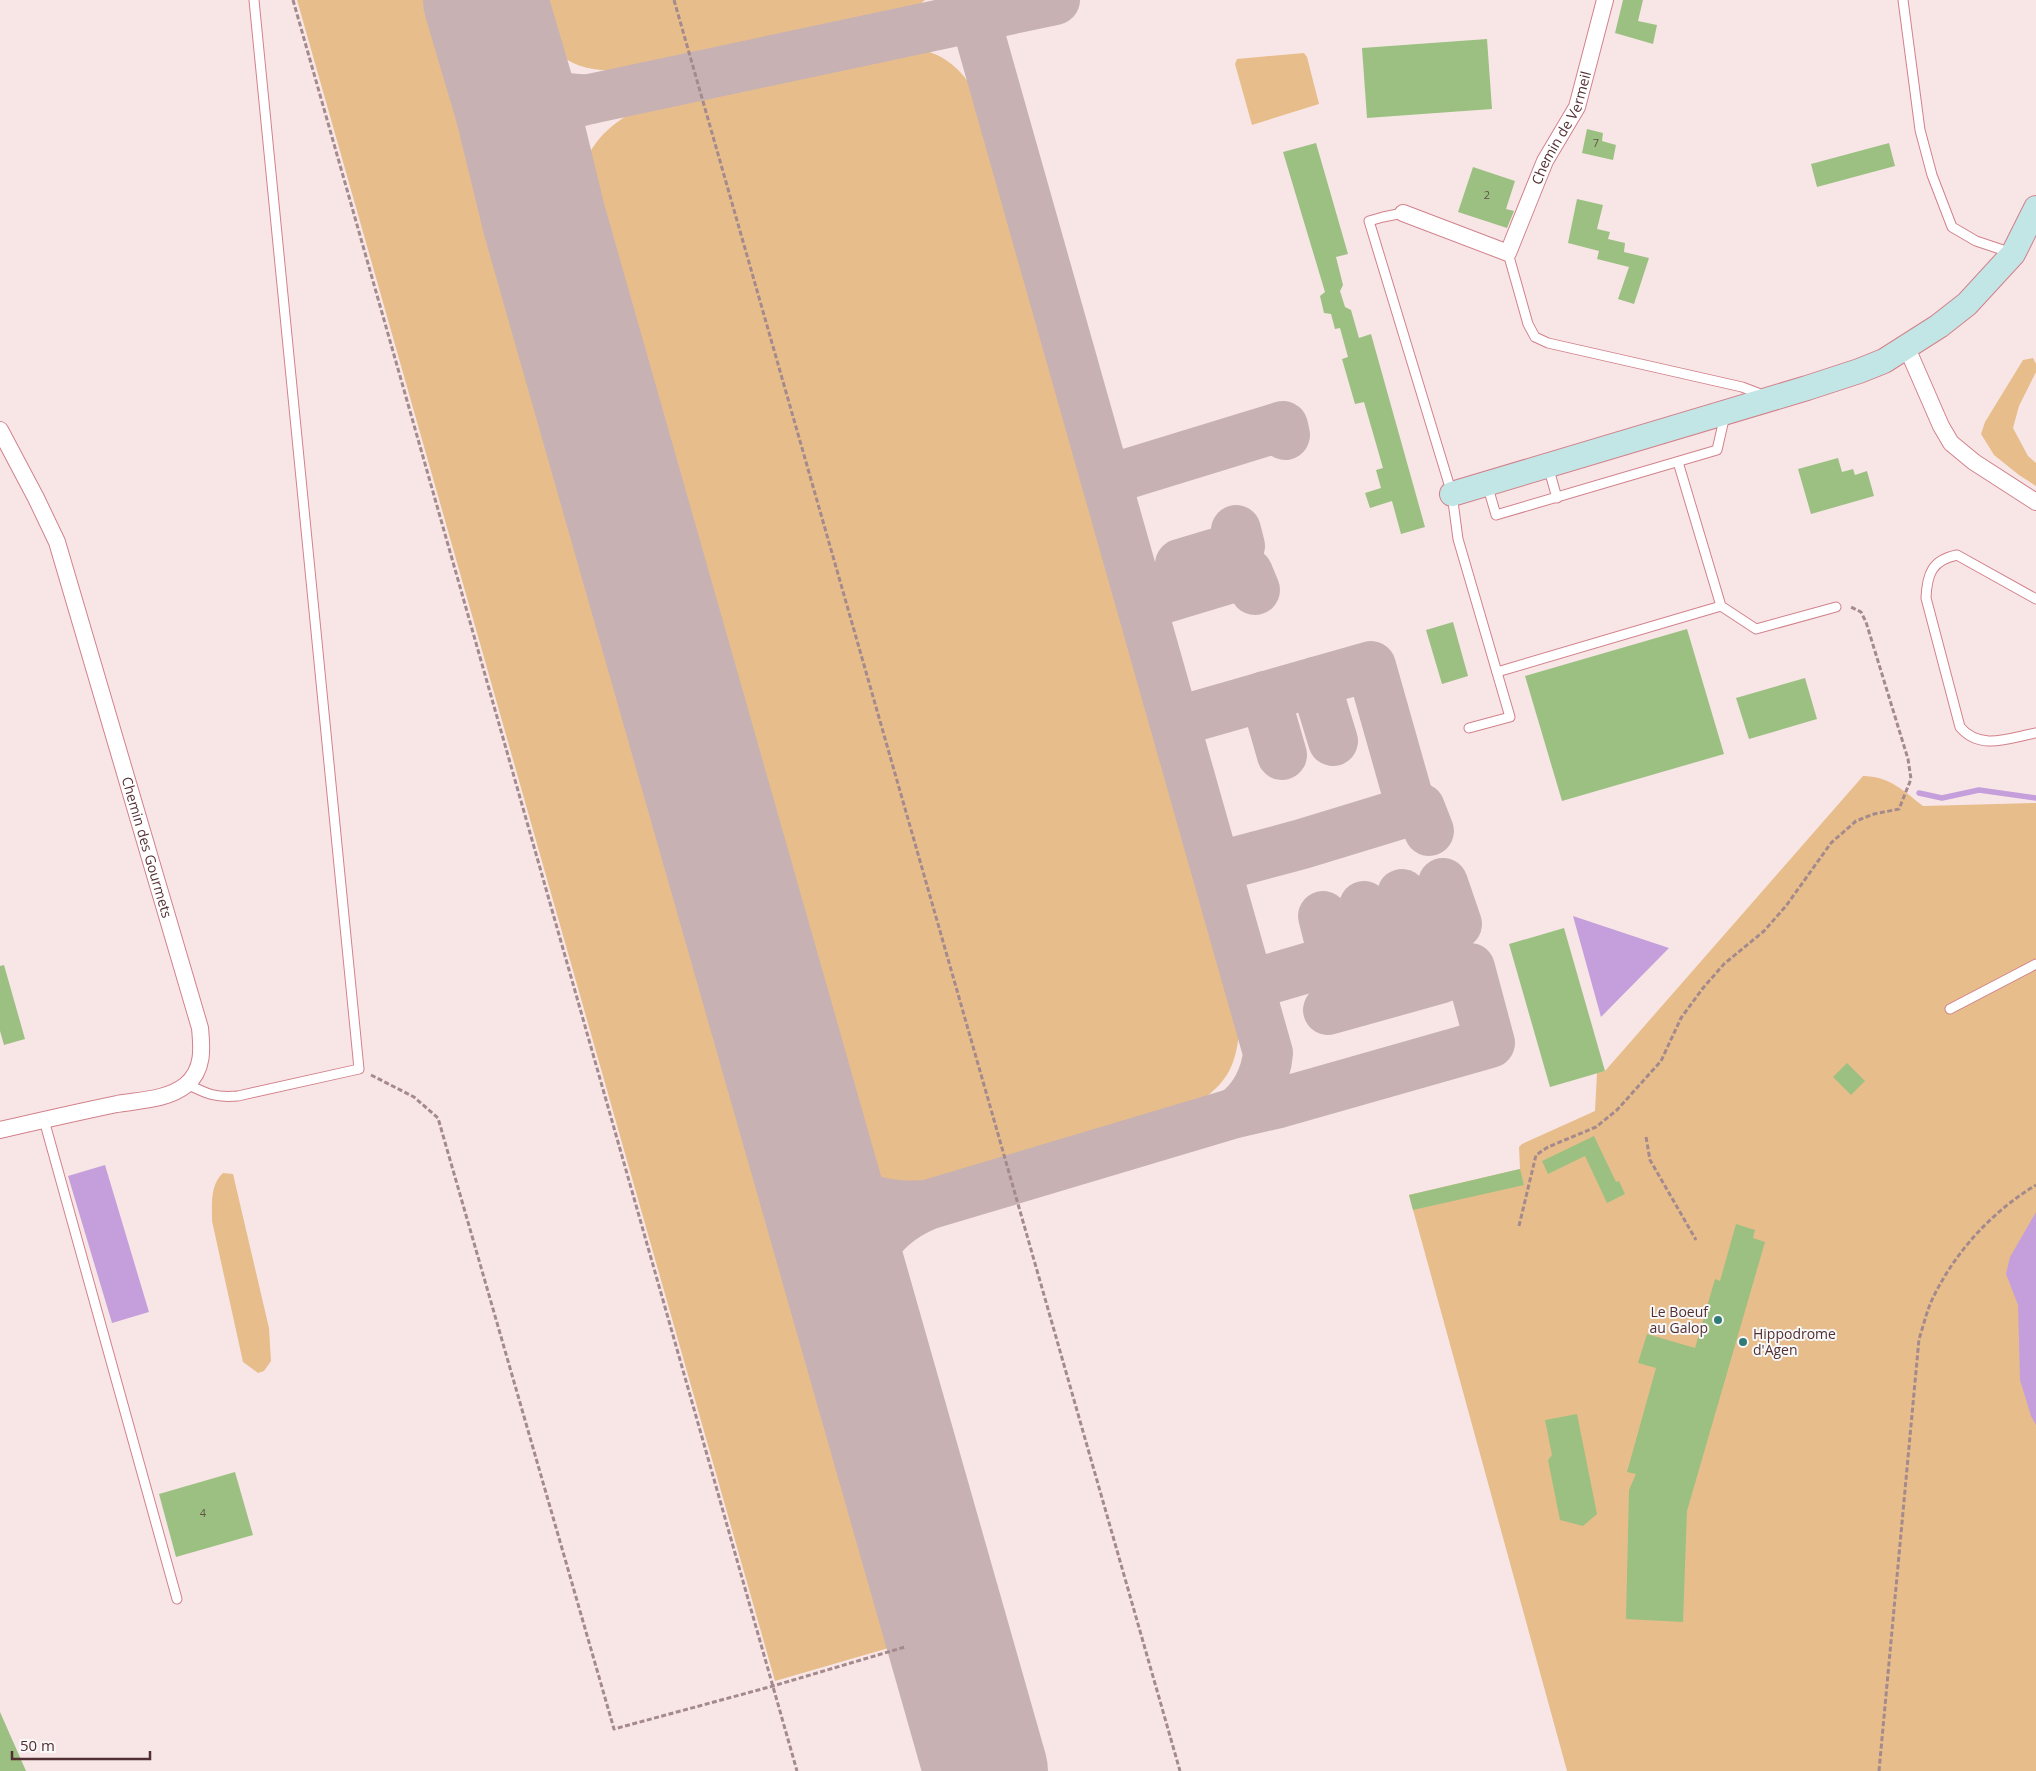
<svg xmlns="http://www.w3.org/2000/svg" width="2036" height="1771" font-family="'Open Sans',sans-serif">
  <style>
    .green { fill: #e7be8b }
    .water { fill: #c59fdb }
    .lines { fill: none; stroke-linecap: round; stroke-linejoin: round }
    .stream { stroke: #c59fdb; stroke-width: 5.5 }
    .taxiway { stroke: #c8b1b3; stroke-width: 50 }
    .runway { stroke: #c8b1b3; stroke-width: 124 }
    .building { fill: #9cc082 }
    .lane-casing { stroke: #d2818b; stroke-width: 11 }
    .street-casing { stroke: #d2818b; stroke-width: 18 }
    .secondary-casing { stroke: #d2818b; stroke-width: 26 }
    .path { stroke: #a58a8d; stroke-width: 3; stroke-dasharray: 5 2.5; stroke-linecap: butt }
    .lane { stroke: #fff; stroke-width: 9 }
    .street { stroke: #fff; stroke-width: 16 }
    .secondary { stroke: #c1e6e5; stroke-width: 24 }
    .poi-dot { fill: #317a78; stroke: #f8f8f8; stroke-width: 2 }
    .labels { text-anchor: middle; stroke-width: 4; stroke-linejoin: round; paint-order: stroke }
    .number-label { font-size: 11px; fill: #645347 }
    .street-label { font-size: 14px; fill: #522f33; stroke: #f8f8f8 }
    .poi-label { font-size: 14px; fill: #522f33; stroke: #f8f8f8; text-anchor: end }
  </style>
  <rect width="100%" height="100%" fill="#f8e6e7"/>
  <g class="green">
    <path d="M297,0H441L906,1643L775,1681Z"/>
    <path d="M527,0H925L920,4L907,9L618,70C568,74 540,46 527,0Z"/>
    <path d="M922,50C946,55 962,71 975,92L1240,1022C1237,1069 1226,1087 1185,1110L928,1183C894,1188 869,1177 851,1148L581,192C580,153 602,130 634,111Z"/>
    <path d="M1304,53L1307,57L1319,104L1252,125L1235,64L1237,59Z"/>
    <path d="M2033,358L2036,364V372L2019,406L2013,428L2028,456L2036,463V486L2019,475L1994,455L1981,434L1985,422L2023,360Z"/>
    <path d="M1863,776C1889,776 1904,791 1923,806L2036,803V1771H1567L1409,1195L1520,1169L1519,1147L1522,1144L1595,1111L1597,1073L1605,1071Z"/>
    <path d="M223,1173L233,1174L269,1328L271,1361L264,1371L258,1373L243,1362L212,1221C212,1204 210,1185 223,1173Z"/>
  </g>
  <g class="water">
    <path d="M1573,916L1669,948L1601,1017Z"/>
    <path d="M105,1165L149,1312L112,1323L68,1176Z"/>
    <path d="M2036,1212V1425L2031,1416L2020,1380L2018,1305L2006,1274L2010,1257Z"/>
  </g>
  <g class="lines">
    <path class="stream" d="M1919,793L1942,798L1979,790L2036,798"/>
    <g class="taxiway">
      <path d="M970,0L1268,1053C1266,1076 1254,1100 1235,1113"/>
      <path d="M489,12C512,62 526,102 590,99L1055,0"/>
      <path d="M544,219C541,189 531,138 555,114C563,105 578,102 590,99"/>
      <path d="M1107,480L1283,426L1285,435"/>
      <path d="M1180,564L1240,546L1236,530"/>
      <path d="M1142,605L1248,573L1255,590"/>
      <path d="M1315,682L1333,741"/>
      <path d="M1265,696L1282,755"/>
      <path d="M1175,722L1371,666L1412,811"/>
      <path d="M1216,867L1302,844L1420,808L1429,831"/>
      <path d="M1402,894L1414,937"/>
      <path d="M1364,906L1374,948"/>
      <path d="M1323,916L1334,960"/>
      <path d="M1249,985L1457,924L1443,883"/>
      <path d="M806,1141C840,1190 865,1209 927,1205L1235,1113L1279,1103L1490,1043L1470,968L1439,979L1328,1010"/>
      <path d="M861,1332C857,1272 867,1231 927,1205"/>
    </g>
    <path class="runway" d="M485,0L517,108L544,219L986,1771"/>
  </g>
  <g class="building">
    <path d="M1623,0H1643L1638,21L1657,25L1653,44L1615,33Z"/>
    <path d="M1487,39L1492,109L1367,118L1362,48Z"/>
    <path d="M1587,129L1603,133L1602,141L1616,145L1613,160L1582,153Z"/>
    <path d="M1316,143L1348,254L1336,257L1343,285L1340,291L1345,307L1351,310L1359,338L1371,334L1425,527L1401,534L1392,501L1370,508L1365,493L1381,488L1376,470L1383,468L1364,402L1355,404L1342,359L1348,357L1340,328L1335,329L1331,314L1324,313L1320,296L1325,292L1283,152Z"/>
    <path d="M1889,143L1895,166L1817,187L1811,164Z"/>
    <path d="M1473,167L1515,181L1506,209L1514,211L1507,228L1458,212Z"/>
    <path d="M1577,199L1603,205L1597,229L1610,232L1608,239L1625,243L1624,252L1649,258L1634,304L1618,299L1629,267L1597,259L1599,251L1568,243Z"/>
    <path d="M1838,458L1842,472L1853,469L1855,475L1867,471L1874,496L1811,514L1798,469Z"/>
    <path d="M1453,622L1468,676L1442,684L1426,630Z"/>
    <path d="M1687,629L1724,754L1562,801L1525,676Z"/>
    <path d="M1805,678L1817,719L1749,739L1736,698Z"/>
    <path d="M1564,928L1605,1071L1550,1087L1509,944Z"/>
    <path d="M4,965L25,1039L4,1045L0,1031V966Z"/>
    <path d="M1847,1063L1865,1081L1851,1095L1833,1077Z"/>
    <path d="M1594,1136L1616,1182L1619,1181L1625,1194L1607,1203L1585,1156L1548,1174L1542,1161Z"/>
    <path d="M1520,1169L1524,1185L1413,1210L1409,1195Z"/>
    <path d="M1736,1224L1755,1230L1753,1238L1765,1242L1687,1511L1683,1622L1626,1619L1629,1490L1636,1474L1627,1472L1656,1368L1638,1363L1647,1334L1695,1348L1715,1279L1720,1281Z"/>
    <path d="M1577,1414L1597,1514L1583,1526L1560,1520L1548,1460L1552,1455L1545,1420Z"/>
    <path d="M235,1472L253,1535L176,1557L159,1494Z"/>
    <path d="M0,1712L26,1771H0Z"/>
  </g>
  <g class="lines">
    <defs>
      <g id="lane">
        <path d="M1903,0L1920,130L1932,175L1952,227L1976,241L2012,253"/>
        <path d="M1403,213L1383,217L1369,221L1452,494L1458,539L1510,717L1469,728"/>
        <path d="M1508,253L1528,324L1535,337L1548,343L1742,387L1763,395"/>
        <path d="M1678,462L1721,606L1756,629L1836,607"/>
        <path d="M1548,466L1557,498"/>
        <path d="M1487,484L1496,515L1717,450L1725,415"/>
        <path d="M2036,599L1957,555C1932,560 1927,574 1926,598L1960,727C1980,751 2009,738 2036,733"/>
        <path d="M1497,672L1721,606"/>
        <path d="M1950,1009L2036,964"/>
        <path d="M187,1084C207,1094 215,1098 238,1096L359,1069L254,0"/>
        <path d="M44,1120L177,1599"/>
      </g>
      <g id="street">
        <path id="s1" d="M1403,213L1508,253L1545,161L1577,107L1605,0"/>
        <path d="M1907,348L1941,426L1951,443L1974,462L2036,502"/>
        <path id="s2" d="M0,430L36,498L57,542L200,1028C202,1048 204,1070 186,1085C167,1100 140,1100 117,1104C78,1112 39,1121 0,1130"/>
      </g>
      <path id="secondary" d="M1452,494L1807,388L1859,371L1884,361L1939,326L1967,304L2013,254L2036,208"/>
    </defs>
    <use href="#lane" class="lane-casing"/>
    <use href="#street" class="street-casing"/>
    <use href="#secondary" class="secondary-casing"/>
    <g class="path">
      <path d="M293,0L797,1771"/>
      <path d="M674,0L1180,1771"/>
      <path d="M371,1075L414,1097L438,1118L614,1729L773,1686L905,1647"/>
      <path d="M1646,1137L1650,1160L1696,1240"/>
      <path d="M1519,1226L1536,1155L1548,1147L1596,1127L1617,1110L1661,1061L1681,1018L1703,988L1724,964L1764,931L1786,906L1831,843L1856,821L1874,814L1899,809L1911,779L1908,759L1866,622L1861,612L1849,606"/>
      <path d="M1879,1771L1919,1339C1923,1327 1926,1314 1931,1302C1953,1254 1991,1212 2036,1185"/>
    </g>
    <use href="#lane" class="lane"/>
    <use href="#street" class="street"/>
    <use href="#secondary" class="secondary"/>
  </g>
  <g class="poi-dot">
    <circle cx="1718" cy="1320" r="5"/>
    <circle cx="1743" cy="1342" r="5"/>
  </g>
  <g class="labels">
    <g class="number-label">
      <text x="1596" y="147">7</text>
      <text x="1487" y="199">2</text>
      <text x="203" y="1517">4</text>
    </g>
    <g class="street-label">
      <text dy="5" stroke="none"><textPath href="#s1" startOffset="249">Chemin de Vermeil</textPath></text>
      <text dy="5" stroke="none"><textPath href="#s2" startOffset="444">Chemin des Gourmets</textPath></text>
    </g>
    <g class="poi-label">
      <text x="1708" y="1317">Le Boeuf<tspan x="1708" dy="16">au Galop</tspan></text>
      <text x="1753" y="1339" text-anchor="start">Hippodrome<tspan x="1753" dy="16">d'Agen</tspan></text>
    </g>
  </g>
  <path d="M12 1751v8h138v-8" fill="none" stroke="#522f33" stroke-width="2.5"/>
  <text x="20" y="1751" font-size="15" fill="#522f33" stroke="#f8f8f8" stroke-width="4" paint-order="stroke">50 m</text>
</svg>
